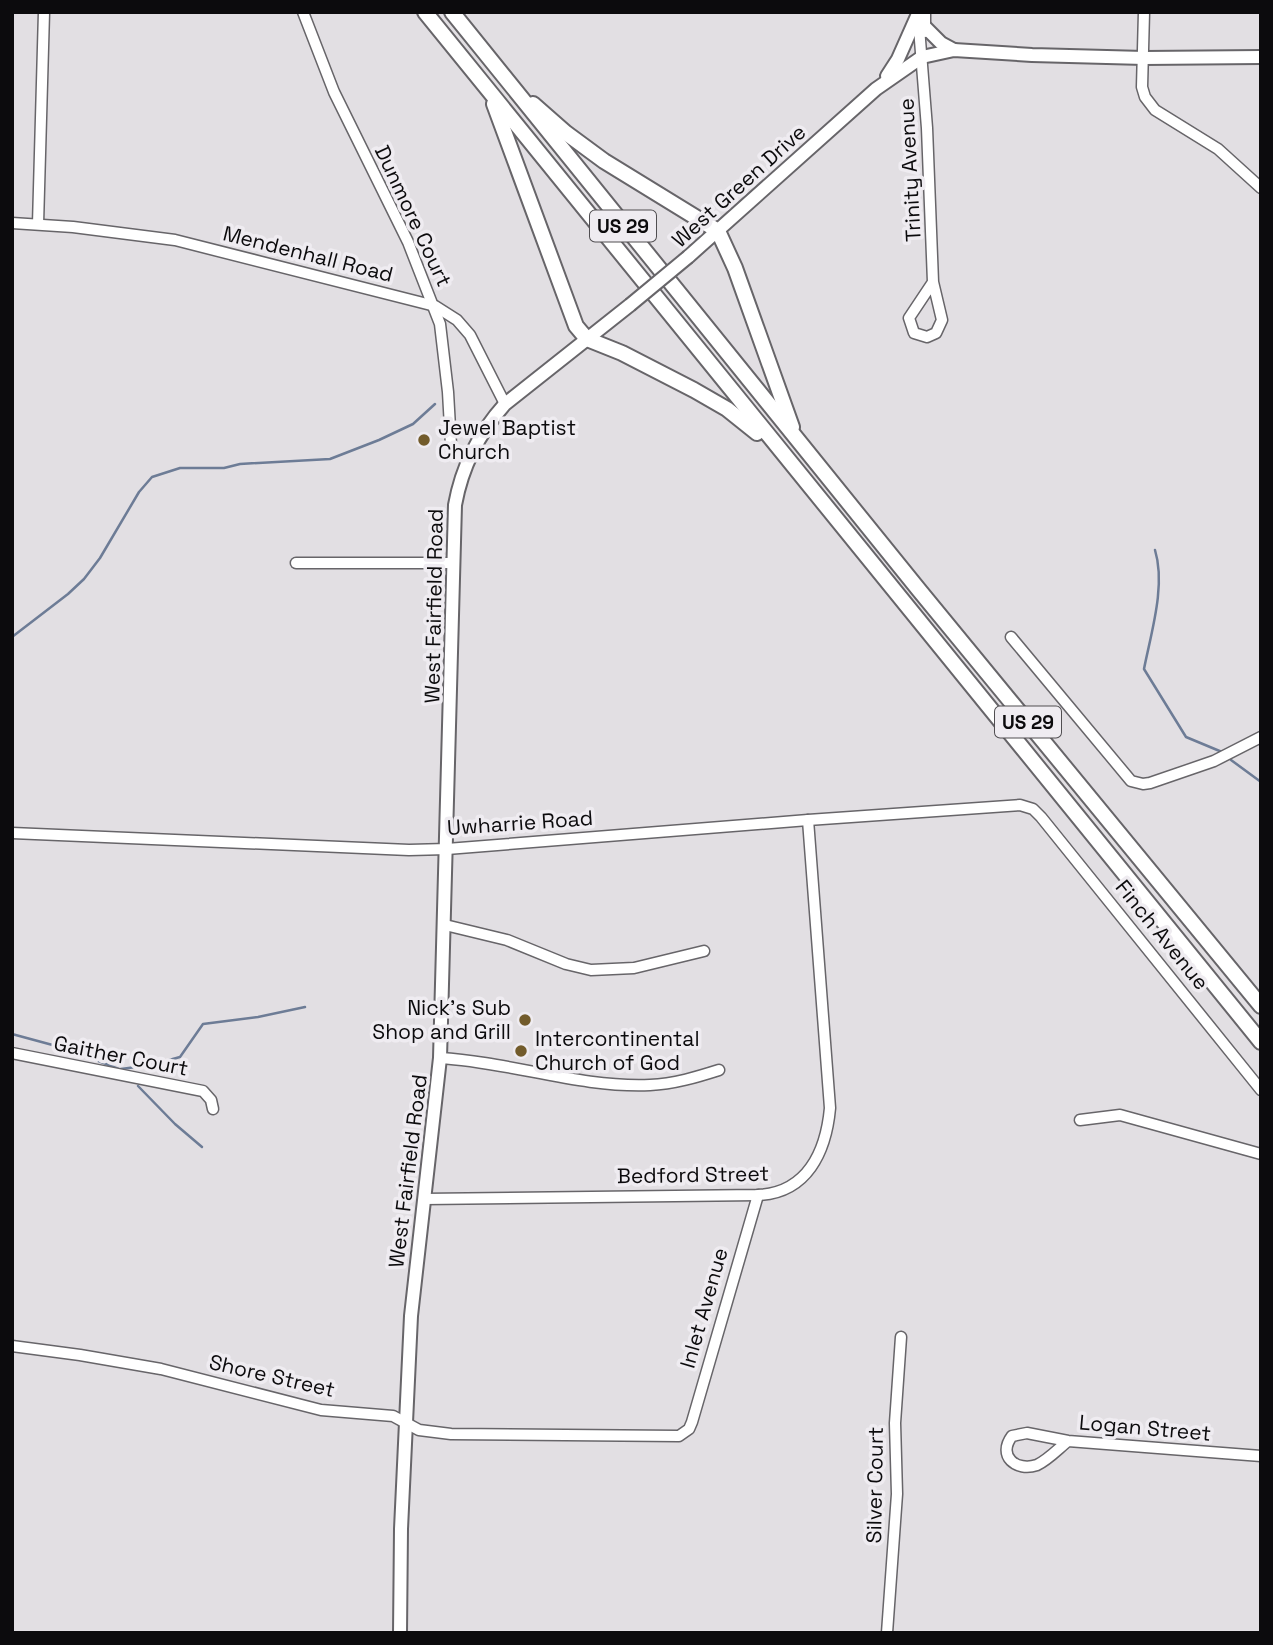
<svg xmlns="http://www.w3.org/2000/svg" width="1273" height="1645" font-family="'Space Grotesk',sans-serif">
  <style>
    .lines { fill: none; stroke-linecap: round; stroke-linejoin: round }
    .stream { stroke: #6d7c96; stroke-width: 2.5 }
    .minor-casing { stroke: #676569; stroke-width: 13 }
    .major-casing { stroke: #676569; stroke-width: 16 }
    .highway-casing { stroke: #676569; stroke-width: 18 }
    .minor { stroke: #fff; stroke-width: 10 }
    .major { stroke: #fff; stroke-width: 12 }
    .highway { stroke: #fff; stroke-width: 14 }
    .major-bridge-casing { stroke: #676569; stroke-width: 16; stroke-linecap: butt }
    .major-bridge { stroke: #fff; stroke-width: 12 }
    .poi-dot { fill: #725b2b; stroke: #efecf1; stroke-width: 2.5 }
    .labels { text-anchor: middle; stroke-width: 7; stroke-linejoin: round; paint-order: stroke }
    .shield { fill: #efecf1; stroke: #504e51; stroke-width: 2 }
    .shield-label { font-size: 19px; font-weight: bold; fill: #0c0b0d }
    .street-label { font-size: 21px; fill: #0c0b0d; stroke: #efecf1 }
    .poi-label { font-size: 21px; fill: #0c0b0d; stroke: #efecf1; text-anchor: start }
  </style>
  <rect width="100%" height="100%" fill="#e2dfe3"/>
  <g class="lines">
    <g class="stream">
      <path d="M1155,550C1166,586 1151,633 1144,669L1186,737L1222,752"/>
      <path d="M12,637L68,594L84,579L100,558L139,492L152,477L180,468H224L240,464L330,459L379,440L413,424L435,404"/>
      <path d="M1231,760L1261,782"/>
      <path d="M12,1034L71,1050L121,1070"/>
      <path d="M121,1069L151,1065L180,1057L203,1024L258,1017L305,1007"/>
      <path d="M138,1086L175,1124L202,1147"/>
    </g>
    <defs>
      <g id="minor">
        <path d="M303,12L334,92L408,242L440,324L448,392L451,445"/>
        <path d="M1144,12L1142,87L1145,97L1155,110L1218,149L1261,188"/>
        <path d="M918,15L927,128L933,282L942,320L936,333L927,337L914,333L909,318L933,282"/>
        <path d="M925,32V12"/>
        <path d="M12,223L73,227L175,240L435,306L457,320L470,335L505,404"/>
        <path d="M38,224L44,12"/>
        <path d="M296,563H452"/>
        <path d="M1011,637L1131,781L1143,784L1150,783L1214,761L1261,737"/>
        <path d="M12,833L409,850L447,849L808,820L1020,805L1033,809L1041,817L1261,1090"/>
        <path d="M445,925L507,940L566,964L591,970L634,968L704,951"/>
        <path d="M12,1053L203,1091L211,1100L213,1109"/>
        <path d="M440,1058C511,1062 579,1088 650,1085C674,1084 697,1077 719,1070"/>
        <path d="M1080,1120L1120,1115L1261,1154"/>
        <path d="M424,1199L758,1195C807,1193 826,1152 830,1108L808,820"/>
        <path d="M12,1346L80,1355L161,1369L321,1410L393,1416L419,1430L451,1434L679,1436L689,1429L692,1422L758,1195"/>
        <path d="M1068,1441C1058,1449 1048,1460 1037,1465C1016,1472 997,1456 1012,1436L1027,1433L1068,1441L1261,1456"/>
        <path d="M887,1633L897,1494L895,1423L901,1337"/>
      </g>
      <g id="major">
        <path d="M925,27L941,43L954,50"/>
        <path d="M887,76L898,59L918,14"/>
        <path d="M688,257L876,89L922,57L954,50L1032,55L1144,58L1261,57"/>
        <path d="M400,1633L401,1529L411,1316L440,1058L455,505C462,466 478,434 505,404L630,305"/>
      </g>
      <g id="highway">
        <path d="M425,12L1261,1042"/>
        <path d="M452,12L919,590L1261,1006"/>
        <path d="M494,104L576,326L587,339L622,353L694,390L727,409L757,433"/>
        <path d="M533,104L566,133L604,161L718,231L735,268L792,427"/>
      </g>
    </defs>
    <use href="#minor" class="minor-casing"/>
    <use href="#major" class="major-casing"/>
    <use href="#highway" class="highway-casing"/>
    <use href="#minor" class="minor"/>
    <use href="#major" class="major"/>
    <use href="#highway" class="highway"/>
    <defs>
      <path id="major-bridge" d="M630,305L688,257"/>
    </defs>
    <use href="#major-bridge" class="major-bridge-casing"/>
    <use href="#major-bridge" class="major-bridge"/>
  </g>
  <g class="poi-dot">
    <circle cx="424" cy="440" r="7"/>
    <circle cx="525" cy="1020" r="7"/>
    <circle cx="521" cy="1051" r="7"/>
  </g>
  <g class="labels">
    <g class="shield">
      <rect x="590" y="210.5" width="66" height="31" rx="5"/>
      <rect x="995" y="706.5" width="66" height="31" rx="5"/>
    </g>
    <g class="shield-label">
      <text x="623" y="233">US 29</text>
      <text x="1028" y="729">US 29</text>
    </g>
    <g class="street-label">
      <text transform="translate(910 170) rotate(-93)" y="7">Trinity Avenue</text>
      <text transform="translate(739 186) rotate(-42)" y="7">West Green Drive</text>
      <text transform="translate(413 216) rotate(65)" y="7">Dunmore Court</text>
      <text transform="translate(308 254) rotate(14)" y="7">Mendenhall Road</text>
      <text transform="translate(434 606) rotate(-89)" y="7">West Fairfield Road</text>
      <text transform="translate(520 823) rotate(-4)" y="7">Uwharrie Road</text>
      <text transform="translate(1162 935) rotate(51)" y="7">Finch Avenue</text>
      <text transform="translate(121 1056) rotate(11)" y="7">Gaither Court</text>
      <text transform="translate(408 1171) rotate(-83)" y="7">West Fairfield Road</text>
      <text transform="translate(693 1175) rotate(-1)" y="7">Bedford Street</text>
      <text transform="translate(704 1308) rotate(-74)" y="7">Inlet Avenue</text>
      <text transform="translate(272 1376) rotate(13)" y="7">Shore Street</text>
      <text transform="translate(1145 1428) rotate(5)" y="7">Logan Street</text>
      <text transform="translate(875 1485) rotate(-89)" y="7">Silver Court</text>
    </g>
    <g class="poi-label">
      <text x="438" y="435">Jewel Baptist<tspan x="438" dy="24">Church</tspan></text>
      <text x="511" y="1015" text-anchor="end">Nick's Sub<tspan x="511" dy="24">Shop and Grill</tspan></text>
      <text x="535" y="1046">Intercontinental<tspan x="535" dy="24">Church of God</tspan></text>
    </g>
  </g>
  <rect width="1273" height="1645" fill="none" stroke="#0c0b0d" stroke-width="28"/>
</svg>
